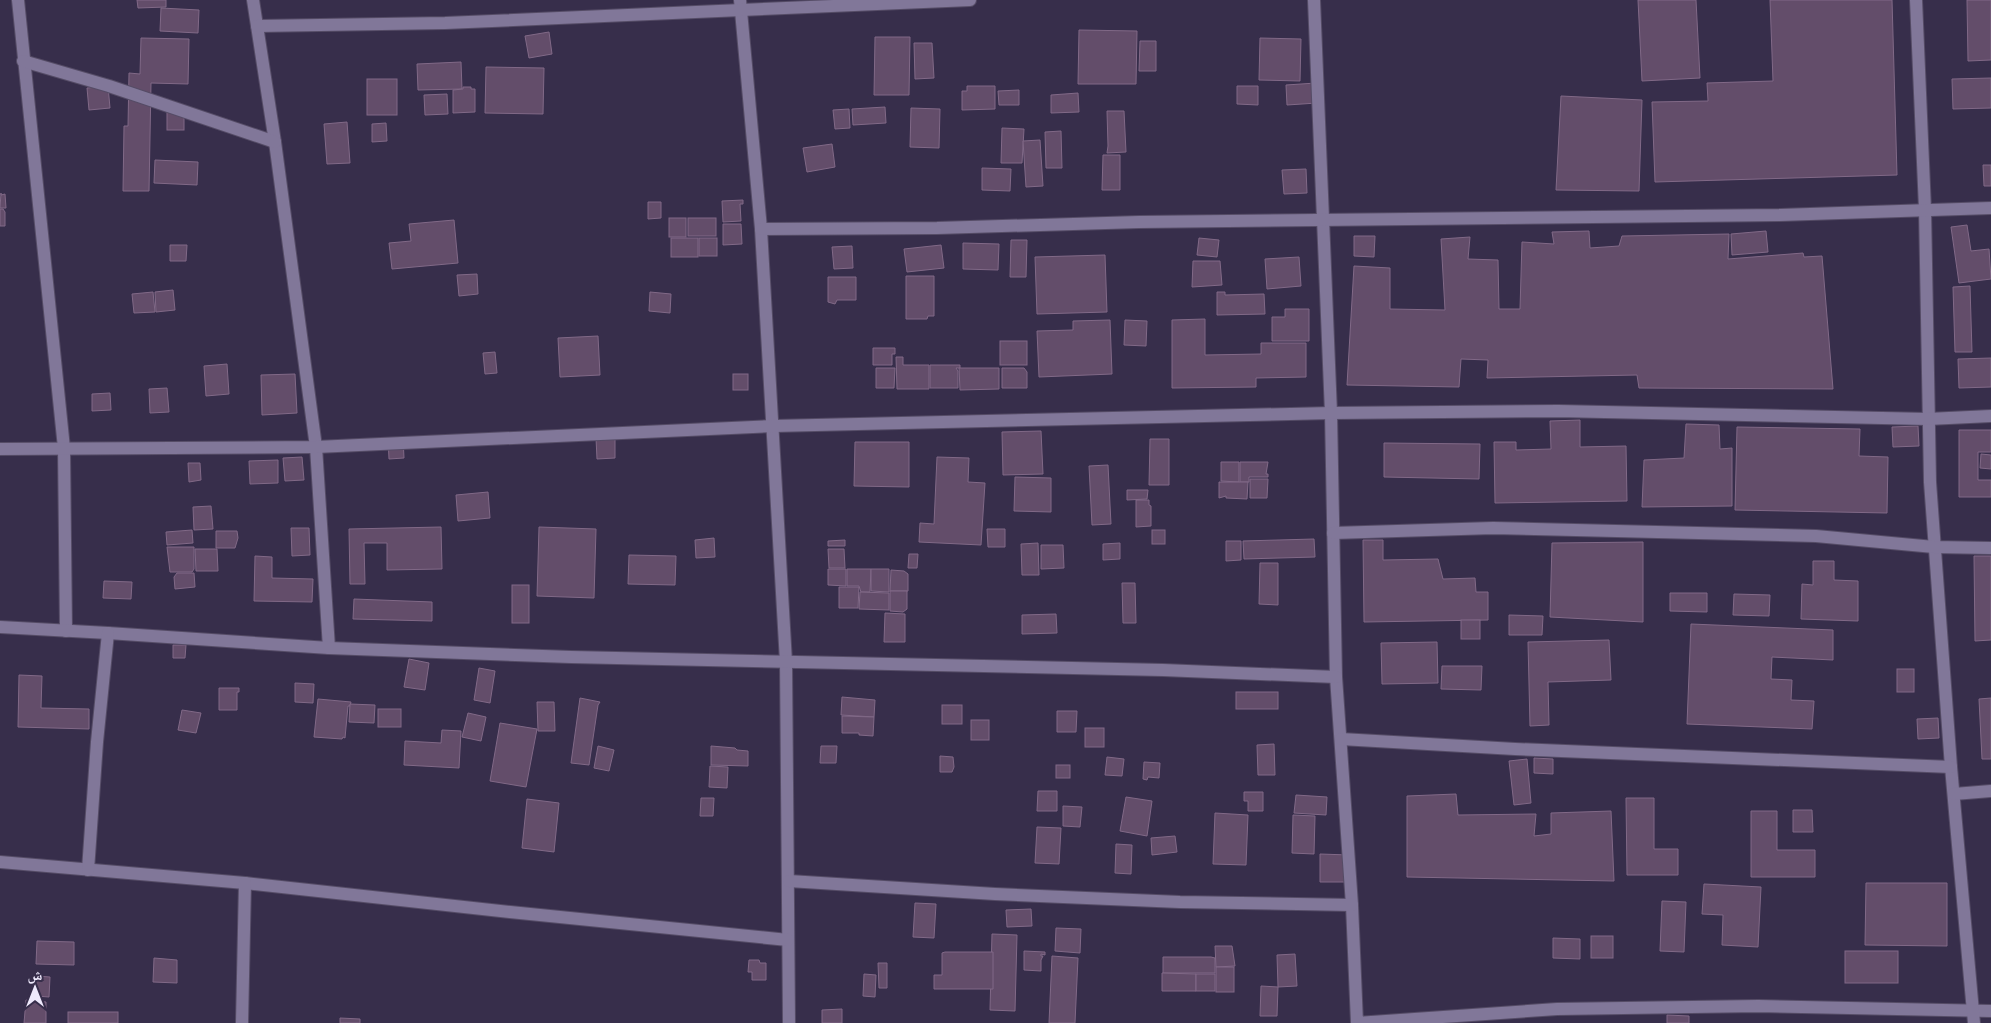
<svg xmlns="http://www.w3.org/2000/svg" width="1991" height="1023" font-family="'Titillium Web','Noto Naskh Arabic',sans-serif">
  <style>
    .building { fill: #634d6a; stroke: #816987 }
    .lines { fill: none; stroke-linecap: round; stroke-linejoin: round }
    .street-casing { stroke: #554c66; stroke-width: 14 }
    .street { stroke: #817799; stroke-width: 12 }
  </style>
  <rect width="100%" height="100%" fill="#372e4b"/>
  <g class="building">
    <path d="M137,0H166V7L138,8Z"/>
    <path d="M1638,0H1696L1700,78L1642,81Z"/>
    <path d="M1770,0H1892L1897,175L1655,182L1652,102L1708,101L1707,83L1773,81Z"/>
    <path d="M1967,0H1991V60L1968,61Z"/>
    <path d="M161,8L199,10L198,33L160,31Z"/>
    <path d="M1079,30L1137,31L1136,84H1078Z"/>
    <path d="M549,32L552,54L529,58L525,36Z"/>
    <path d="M875,37H910L909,95H874Z"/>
    <path d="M141,38L189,39L188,84L151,83L149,191H123L124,126H128L129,73L140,74Z"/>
    <path d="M1260,38L1301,39L1300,81L1259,80Z"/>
    <path d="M1140,41H1156V71H1139Z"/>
    <path d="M914,43H932L934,78L915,79Z"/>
    <path d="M461,62L462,89L418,90L417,64Z"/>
    <path d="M486,67L544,68L543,114L485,113Z"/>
    <path d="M1991,78V108L1953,109L1952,79Z"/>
    <rect x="367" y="79" width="30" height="36"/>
    <path d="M1316,83L1317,103L1287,105L1286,85Z"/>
    <path d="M108,86L110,108L89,110L87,88Z"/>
    <path d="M967,86H995V109L962,110V91H967Z"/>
    <path d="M1237,86H1258V105L1237,104Z"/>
    <path d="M463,87H471V89H475V112L453,113V90L463,89Z"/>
    <path d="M1019,90V105H999L998,91Z"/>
    <path d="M1078,93L1079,112L1051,113V95Z"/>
    <path d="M447,94L448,114L425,115L424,95Z"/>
    <path d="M1561,96L1642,100L1639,191L1556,190Z"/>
    <path d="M885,107L886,123L853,125L852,109Z"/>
    <path d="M911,108L940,109L939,148L910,147Z"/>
    <path d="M849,109L850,128L835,129L833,110Z"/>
    <rect x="167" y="111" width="17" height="19"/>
    <path d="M1107,111H1124L1126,152L1107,153L1108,146Z"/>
    <path d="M347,122L350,163L327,164L324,124Z"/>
    <path d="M386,123L387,141L372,142V124Z"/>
    <path d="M1002,128L1024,129L1022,163H1001Z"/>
    <path d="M1061,131L1062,168H1046L1045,132Z"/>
    <path d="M1040,140L1043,186L1026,187L1023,141Z"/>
    <path d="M832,144L835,167L807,172L803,148Z"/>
    <path d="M1103,155H1120V190H1102Z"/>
    <path d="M155,160L198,162L197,185L154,183Z"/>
    <path d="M1983,165H1991V186H1984Z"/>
    <path d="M982,168L1011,169L1010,191L982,190Z"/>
    <path d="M1306,169L1307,193L1284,194L1282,170Z"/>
    <path d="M1,193V195L5,194L6,208H0Z"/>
    <path d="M743,200V204H740L741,221L723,222L722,201Z"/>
    <path d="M648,202H661V218L648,219Z"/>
    <path d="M0,209H3L5,212V226H0Z"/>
    <rect x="669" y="218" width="17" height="19"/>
    <rect x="688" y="218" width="28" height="18"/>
    <path d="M454,220L458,263L392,269L389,243L411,241L409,224Z"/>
    <path d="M723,224H741L742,244L723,245Z"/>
    <path d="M1967,225L1971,251L1989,249L1991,279L1959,283L1951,227Z"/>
    <path d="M1589,231L1590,248L1619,246L1622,236L1729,234L1728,259L1803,253L1804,257L1822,256L1833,389L1639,388L1637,375L1487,378L1488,360L1461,359L1459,387L1347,385L1354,266L1390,268V309L1445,310L1441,239L1470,237L1468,259L1498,260L1499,309H1520L1522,242L1554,244L1552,232Z"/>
    <path d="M1766,231L1768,252L1732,255L1731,234Z"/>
    <path d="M1354,236H1375L1374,257L1354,256Z"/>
    <rect x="671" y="238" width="27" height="19"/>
    <rect x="699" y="238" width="18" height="18"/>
    <path d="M1199,238L1219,240L1217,257L1197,255Z"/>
    <path d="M1011,240H1027L1026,277H1010Z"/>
    <path d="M963,243L999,244L998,270L963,269Z"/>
    <path d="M170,245H187L186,261H170Z"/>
    <path d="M941,245L944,268L907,272L904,249Z"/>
    <path d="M852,246L853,268L834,269L832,247Z"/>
    <path d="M1105,255L1107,312L1037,314L1035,257Z"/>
    <path d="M1299,257L1301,286L1267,289L1265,259Z"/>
    <path d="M1193,261H1220L1222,285L1192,287Z"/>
    <path d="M477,274L478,294L459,296L457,275Z"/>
    <path d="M906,276H934V316H928L927,319H906Z"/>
    <path d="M828,277H856V300H837L835,304L828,302Z"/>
    <path d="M1970,286L1972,352H1955L1953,287Z"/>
    <path d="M173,290L175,310L156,312L155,292Z"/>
    <path d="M153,292L155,312L134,313L132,294Z"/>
    <path d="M650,292L671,294L670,313L649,311Z"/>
    <path d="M1217,292H1225V295L1264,294L1265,314L1217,315Z"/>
    <path d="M1285,309H1309V341H1272V317H1285Z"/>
    <path d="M1205,319V355L1261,354V343H1306V377L1256,378V387L1172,388V320Z"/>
    <path d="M1110,320L1112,374L1039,377L1037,331L1073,330V321Z"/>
    <path d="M1125,320L1147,321L1146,346L1124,345Z"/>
    <path d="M598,336L600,375L560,377L558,338Z"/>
    <rect x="1000" y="341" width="27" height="24"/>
    <path d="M873,348H895V354H892V365H873Z"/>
    <path d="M495,352L497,373L485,374L483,353Z"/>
    <path d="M896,357H903V365H929V389H897Z"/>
    <path d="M1991,358V387L1959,388L1958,359Z"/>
    <path d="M227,364L229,394L206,396L204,366Z"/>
    <path d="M930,365H960V368H956L958,371V388H930Z"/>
    <path d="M876,368H895L894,388H876Z"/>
    <path d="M959,368H999V389L960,390Z"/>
    <path d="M1002,368H1024L1027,372V388H1002Z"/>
    <path d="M295,374L297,413L262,415L261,375Z"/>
    <rect x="733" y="374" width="15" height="16"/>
    <path d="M167,388L169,412L150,413L149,389Z"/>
    <path d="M110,393L111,410L92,411V394Z"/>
    <path d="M1580,420V447L1626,446L1627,501L1495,503L1494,442H1516V450L1551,449L1550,421Z"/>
    <path d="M1686,424L1719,425L1720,449L1732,448V506L1642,507L1644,460L1684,458Z"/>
    <path d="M1918,426L1919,446L1893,447L1892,427Z"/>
    <path d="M1737,427L1860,429L1859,456L1888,457L1887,513L1735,510Z"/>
    <path d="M1959,430H1991V452H1978V480H1991V497H1959Z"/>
    <path d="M1041,431L1043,474L1003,475L1002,432Z"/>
    <path d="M388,438H403L404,458L389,459Z"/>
    <path d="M596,438H615V458L597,459Z"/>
    <path d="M1150,439H1169V485H1149Z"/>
    <path d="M855,442H909V487L854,486Z"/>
    <path d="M1384,443L1480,444L1479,479L1384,477Z"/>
    <path d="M1981,454L1991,455V469L1980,468Z"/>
    <path d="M302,457L304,480L285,481L283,458Z"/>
    <path d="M937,457L969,458L968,482L985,483L981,545L919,542L920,523L934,524Z"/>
    <path d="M278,460V483L250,484L249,461Z"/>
    <path d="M1221,462H1239V482L1221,481Z"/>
    <path d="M1240,462H1268L1266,474H1268V477H1249V482H1240Z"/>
    <path d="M188,463H200L201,480L189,482Z"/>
    <path d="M1108,465L1111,524L1092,525L1089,466Z"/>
    <path d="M1015,477L1051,478V512L1014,511Z"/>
    <path d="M1250,479H1268L1267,498H1250Z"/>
    <path d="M1219,482H1248L1247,499L1226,498V496L1219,498Z"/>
    <path d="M1127,490H1148L1147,499L1127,500Z"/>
    <path d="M488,492L490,518L458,521L456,495Z"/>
    <path d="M1136,500H1149V505L1151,506V526L1136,527Z"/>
    <path d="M211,506L213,529L194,530L193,507Z"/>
    <path d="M441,527L442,569L387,570V543H364L365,584H350L349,529Z"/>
    <path d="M539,527L596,529L594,598L537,596Z"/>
    <path d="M291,528H309L310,555L292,556Z"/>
    <path d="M987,529H1005V547H988Z"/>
    <path d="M192,530L193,543L167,545L166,532Z"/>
    <rect x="1152" y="530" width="13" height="14"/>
    <path d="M216,531H237L238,538L235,548H216Z"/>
    <path d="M714,538L715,557L696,558L695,540Z"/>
    <path d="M1314,539L1315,557L1244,559L1243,541Z"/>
    <path d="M845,540V546H828V541Z"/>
    <path d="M1363,540H1383V560L1438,559L1443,579L1475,578L1476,592H1488V620L1364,622Z"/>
    <path d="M1226,541H1241V560L1226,561Z"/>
    <path d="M1643,542V622L1550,617L1552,543Z"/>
    <path d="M1038,543L1039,575H1022L1021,544Z"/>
    <path d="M1120,543V559L1103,560V544Z"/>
    <path d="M1041,545H1063L1064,568L1041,569Z"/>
    <path d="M167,547H194V569L192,572H170Z"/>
    <path d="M195,549H217L218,571H196Z"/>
    <path d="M828,549H844L845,568H829Z"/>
    <path d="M909,554H918L917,568H908Z"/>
    <path d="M629,555L676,556L675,585L628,584Z"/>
    <path d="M255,556L272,557V578L313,579L312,602L254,601Z"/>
    <path d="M1974,556H1991V640L1975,641Z"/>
    <path d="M1813,561H1834V580L1858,581V621L1801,619L1802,584L1813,585Z"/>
    <path d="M1260,563H1278V605L1259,604Z"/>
    <path d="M828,569H846V586L828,585Z"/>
    <path d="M847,569H871L870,592H861L859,586H847Z"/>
    <path d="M871,569H889V592L871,591Z"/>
    <path d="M891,570L904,571L908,574V591H890Z"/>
    <path d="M177,573H194L195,587L175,589L174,577Z"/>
    <path d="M104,581L132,582L131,599L103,598Z"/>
    <path d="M1122,583H1135L1136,623H1123Z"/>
    <rect x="512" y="585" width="17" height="38"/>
    <path d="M839,587H859L858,608H839Z"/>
    <path d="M890,591H907V609L903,612L890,611Z"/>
    <path d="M860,592L889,593V610L859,609Z"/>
    <path d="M1670,593H1707V612L1670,611Z"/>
    <path d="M1734,594L1770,595L1769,616L1733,615Z"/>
    <path d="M354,599L432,602V621L353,619Z"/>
    <path d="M885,613L905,614V642H884Z"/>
    <path d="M1056,614L1057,633L1022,634V615Z"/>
    <path d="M1509,615L1543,616L1542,635H1509Z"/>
    <rect x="1461" y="620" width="19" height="19"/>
    <path d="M1691,624L1833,630V660L1772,657L1771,679L1792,680L1791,700L1814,701L1812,729L1687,724Z"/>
    <path d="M1609,640L1611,680L1548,682L1549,725L1530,726L1528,642Z"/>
    <path d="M1437,642L1438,683L1382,684L1381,643Z"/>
    <path d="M173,645H186L185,658H173Z"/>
    <path d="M409,659L429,663L425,690L404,687Z"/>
    <path d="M1442,666H1482L1481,690L1441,689Z"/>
    <path d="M479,668L495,671L490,703L474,700Z"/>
    <rect x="1897" y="669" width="17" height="23"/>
    <path d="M19,675L42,676L41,708L89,709V729L18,727Z"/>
    <path d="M295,683L314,684L313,703L295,702Z"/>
    <path d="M219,688H239V692H237V710H219Z"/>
    <rect x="1236" y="692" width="42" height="17"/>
    <path d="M842,697L875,700L874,717L841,715Z"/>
    <path d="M580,698L600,702L598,705L589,765L571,763Z"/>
    <path d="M1991,698V759H1982L1979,699Z"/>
    <path d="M318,699L351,702L350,706H348L345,738L343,737L342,739L314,737Z"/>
    <path d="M537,702H554L555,731H538Z"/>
    <path d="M350,704L375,705L374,723L349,722Z"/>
    <rect x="942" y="705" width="20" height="19"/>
    <rect x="378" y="709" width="23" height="18"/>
    <path d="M182,710L201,713L196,733L178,730Z"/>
    <path d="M1057,711H1077L1076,732H1057Z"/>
    <path d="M468,713L486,717L481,741L462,737Z"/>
    <path d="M842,716L874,717L873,736L859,735V733H842Z"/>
    <path d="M1938,718L1939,738L1918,739L1917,719Z"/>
    <rect x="971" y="720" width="18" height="20"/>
    <path d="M500,723L537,729L526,787L490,781Z"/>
    <rect x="1085" y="728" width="19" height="19"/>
    <path d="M442,730L461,731L459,768L404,765L405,741L441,743Z"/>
    <path d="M1274,744L1275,775H1258L1257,745Z"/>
    <path d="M598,746L614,750L609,771L594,768Z"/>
    <path d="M711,746L735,748L737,750L748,751V766L711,765Z"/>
    <path d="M821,746H837L836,763H820Z"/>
    <path d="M940,756L953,757L954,767L952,772H940Z"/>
    <path d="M1107,757L1124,759L1122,776L1105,775Z"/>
    <path d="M1534,758L1553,759V774L1534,773Z"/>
    <path d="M1527,759L1531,803L1514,805L1509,761Z"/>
    <path d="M1144,762L1160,763L1159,778L1148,777L1147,780L1143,779Z"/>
    <rect x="1056" y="765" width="14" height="13"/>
    <path d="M710,766L728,767L727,788L709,787Z"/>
    <path d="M1038,791H1057V811H1037Z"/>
    <path d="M1244,792H1263V811H1248V801H1244Z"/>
    <path d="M1456,794L1458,815L1536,814L1534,836L1551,834V813L1611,811L1614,881L1407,877V796Z"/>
    <path d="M1296,795L1327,797L1326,815L1294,813Z"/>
    <path d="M1126,797L1152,801L1147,836L1120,831Z"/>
    <path d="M701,798H714L713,816H700Z"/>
    <path d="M1626,798H1654V849H1678V875H1627Z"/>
    <path d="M527,799L559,803L554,852L522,848Z"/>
    <path d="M1063,806L1082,807L1080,827L1063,826Z"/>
    <path d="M1793,810H1812L1813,832H1793Z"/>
    <path d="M1751,811H1777V850H1815V877H1751Z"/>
    <path d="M1215,813L1248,815L1246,865L1213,864Z"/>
    <path d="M1293,815L1315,816L1314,854L1292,853Z"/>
    <path d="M1037,827L1061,828L1059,864L1035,863Z"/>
    <path d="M1175,836L1177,852L1152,855L1151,838Z"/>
    <path d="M1116,844L1132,845L1131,874L1115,873Z"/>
    <path d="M1320,854L1349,855V882H1320Z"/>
    <path d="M1866,883H1947V946L1865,945Z"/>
    <path d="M1704,884L1761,887L1758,947L1722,945L1723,915L1702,914Z"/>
    <path d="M1662,901L1686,902L1684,952L1660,951Z"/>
    <path d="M915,903L936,904L934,938L913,937Z"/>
    <path d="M1031,909L1032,926L1007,927L1006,910Z"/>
    <path d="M1056,928L1081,929L1080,953L1055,951Z"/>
    <path d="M992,934L1017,935L1015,1011L990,1010Z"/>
    <rect x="1591" y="936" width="22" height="22"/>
    <path d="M1553,938L1580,939V959L1553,958Z"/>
    <path d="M37,941L74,942V965L36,964Z"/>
    <path d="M1215,946H1232L1235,966L1216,967Z"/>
    <path d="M1024,951L1045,952V955L1041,954V956H1043L1041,960V971L1024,970Z"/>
    <rect x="1845" y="951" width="53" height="32"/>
    <path d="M945,952H993V989H934V975H942V953Z"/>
    <path d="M1295,954L1297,986L1278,987L1277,955Z"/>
    <path d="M1052,956L1078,958L1075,1023H1049Z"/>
    <path d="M1163,957H1211L1215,958V973H1163Z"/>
    <path d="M154,958L177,960V983L153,982Z"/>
    <path d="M749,960H759L760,963H766V980H752V972H748Z"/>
    <path d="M878,963H887V988H879Z"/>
    <rect x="1216" y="967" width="18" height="25"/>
    <path d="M1162,973L1196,974V991H1162Z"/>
    <path d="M864,974L876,975L875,997L863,996Z"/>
    <rect x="1196" y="974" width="19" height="17"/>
    <path d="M37,976L50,977L49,997L36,996Z"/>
    <path d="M1261,986L1278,987L1277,1016H1260Z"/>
    <path d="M26,1000L46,1002V1023H24Z"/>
    <path d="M842,1009V1023H822V1010Z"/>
    <rect x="68" y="1012" width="50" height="11"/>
    <path d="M1667,1015L1689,1016V1023H1667Z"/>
    <path d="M340,1018L360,1019V1023H340Z"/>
  </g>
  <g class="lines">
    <defs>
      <g id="street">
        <path d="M18,0L64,448L66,631"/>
        <path d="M253,0L275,142L316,447L329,648"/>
        <path d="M740,0L761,229L786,662L789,1023"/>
        <path d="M1314,0L1331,413L1336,677L1352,905L1357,1023L1557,1009L1758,1006L1991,1011"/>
        <path d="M1916,0L1925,209L1930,482L1951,767L1974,1023"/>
        <path d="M257,26L445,23L970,0"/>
        <path d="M23,61L109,86L275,142"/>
        <path d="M761,229L937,228L1139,222L1780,215L1991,208"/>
        <path d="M0,449L316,447L773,426L1331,413L1558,411L1928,419L1991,416"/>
        <path d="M1333,533L1493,528L1816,536L1934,547L1991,548"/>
        <path d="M0,627L108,633L329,648L571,657L1163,670L1336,677"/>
        <path d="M1341,739L1515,749L1951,767"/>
        <path d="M1954,794L1991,791"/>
        <path d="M0,862L245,883L510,912L788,940"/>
        <path d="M88,870L97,742L108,633"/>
        <path d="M789,881L995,894L1180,902L1352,905"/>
        <path d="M242,1023L245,883"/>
      </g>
    </defs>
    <use href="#street" class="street-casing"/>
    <use href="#street" class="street"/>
  </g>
  <g transform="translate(35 988)" stroke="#372e4b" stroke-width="4" paint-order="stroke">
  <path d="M0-4L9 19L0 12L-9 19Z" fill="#eee9fc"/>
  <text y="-8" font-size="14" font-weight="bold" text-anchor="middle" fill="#eee9fc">ش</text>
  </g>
</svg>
